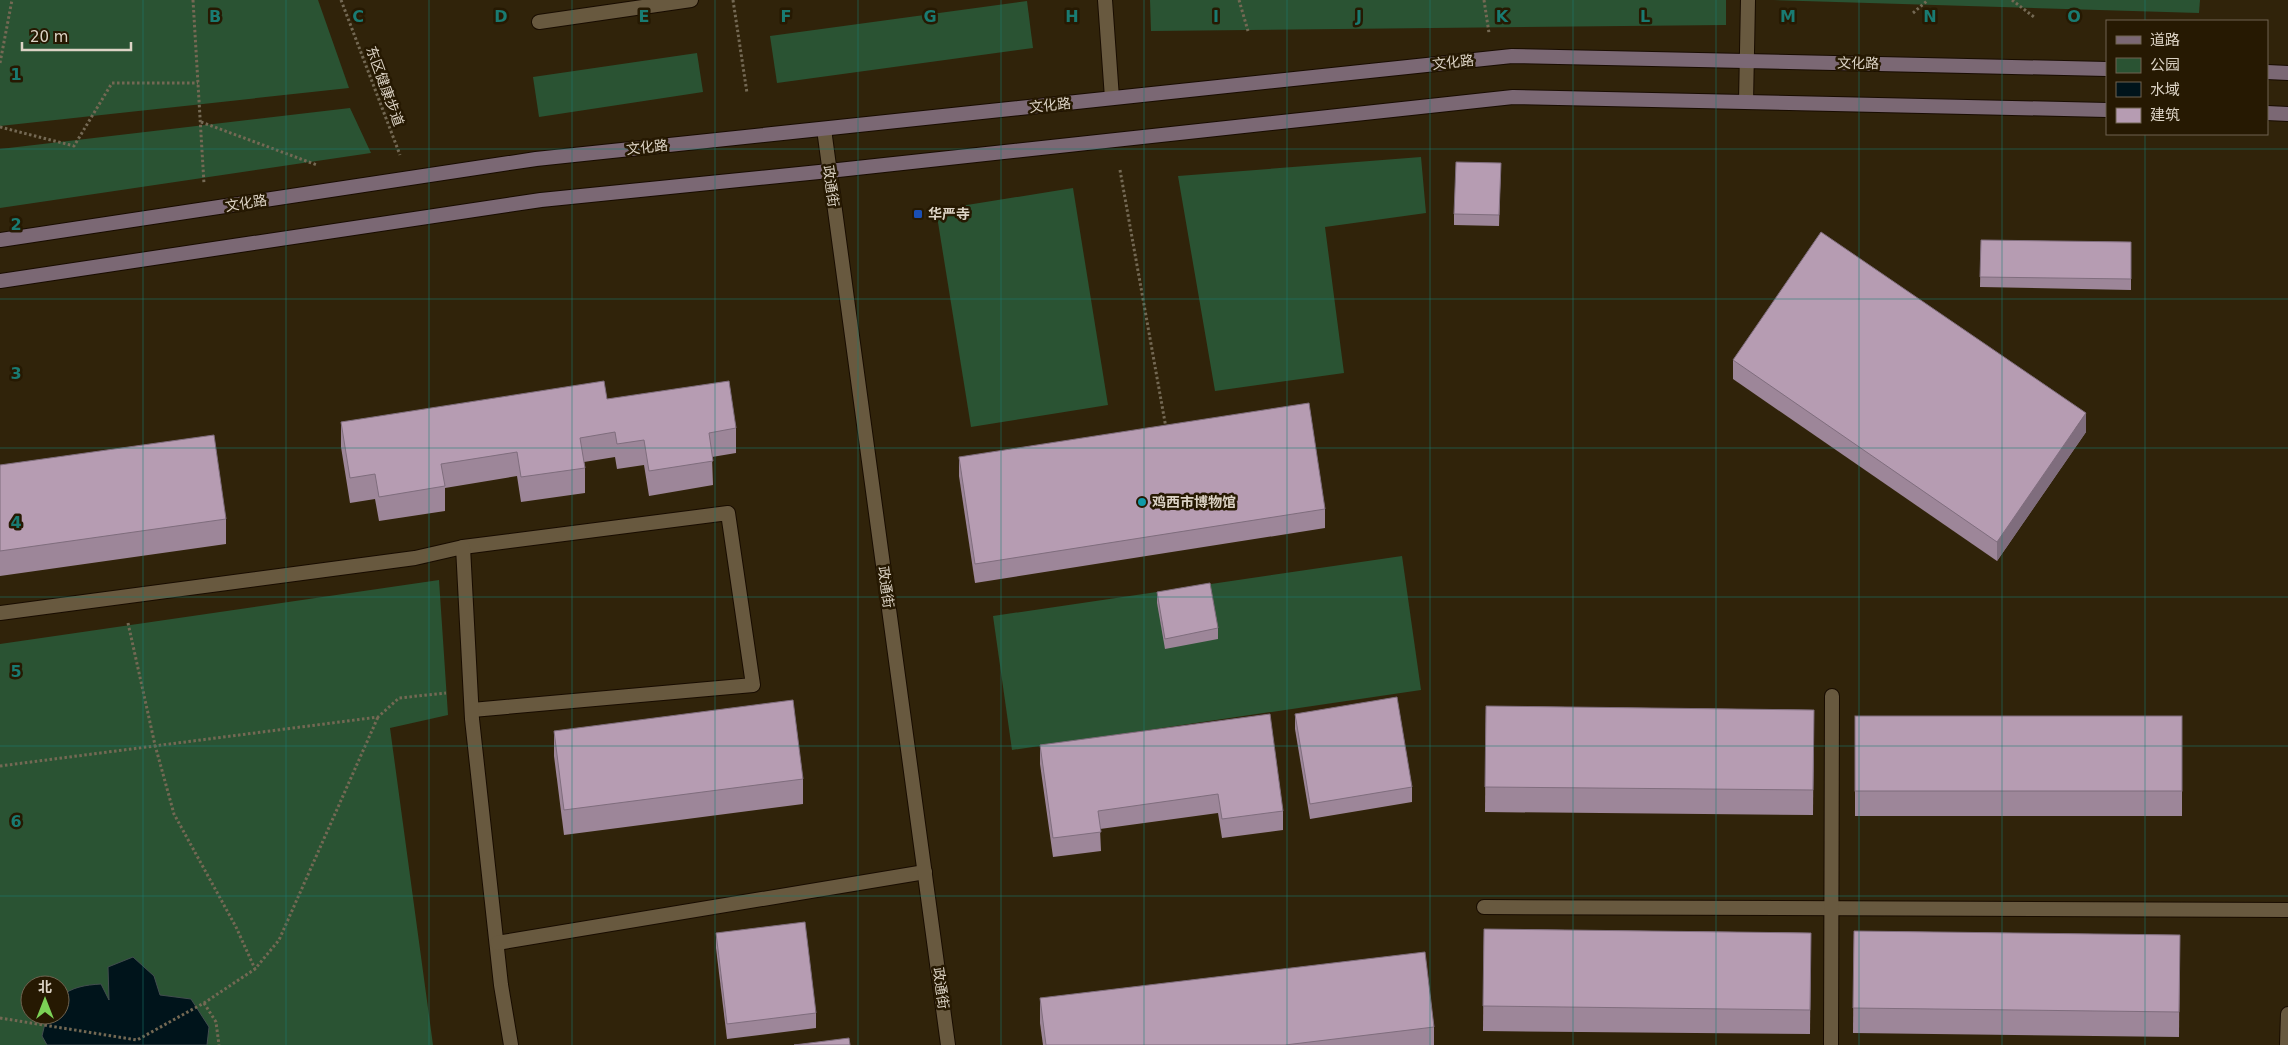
<svg xmlns="http://www.w3.org/2000/svg" width="2288" height="1045" font-family="'DejaVu Sans','Noto Sans SC',sans-serif">
  <style>
    .green { fill: #2a5333; fill-rule: evenodd }
    .water { fill: #00141b; stroke: #424d4e }
    .lines { fill: none; stroke-linecap: round; stroke-linejoin: round }
    .service-casing { stroke: #180c00; stroke-width: 16 }
    .minor-casing { stroke: #180c00; stroke-width: 16 }
    .tertiary-casing { stroke: #180c00; stroke-width: 16 }
    .secondary-casing { stroke: #180c00; stroke-width: 16 }
    .path { stroke: #746954; stroke-width: 3; stroke-dasharray: 2.5 2.5; stroke-linecap: butt }
    .service { stroke: #68593f; stroke-width: 14 }
    .minor { stroke: #68593f; stroke-width: 14 }
    .tertiary { stroke: #68593f; stroke-width: 14 }
    .secondary { stroke: #7b6874; stroke-width: 14 }
    .wall { fill: #9d8699 }
    .shaded-wall { fill: #7f6d7d }
    .building { fill: #b69cb2; stroke: #7f6d7d }
    .grid { fill: none; stroke: #197b72; stroke-width: 1; stroke-opacity: 0.55 }
    .transit-dot { fill: #1a4fb4; stroke: #261902; stroke-width: 2 }
    .culture-dot { fill: #0f9aa8; stroke: #261902; stroke-width: 2 }
    .labels { text-anchor: middle; stroke-width: 5; stroke-linejoin: round; paint-order: stroke }
    .street-label { font-size: 14px; fill: #dcd3c5; stroke: #261902 }
    .poi-label { font-size: 14px; font-weight: bold; fill: #dcd3c5; stroke: #261902; text-anchor: start }
    .grid-label { font-size: 16px; text-anchor: middle; font-weight: bold; fill: #197b72; stroke: #261902; stroke-width: 5; stroke-linejoin: round; paint-order: stroke }
  </style>
  <rect width="100%" height="100%" fill="#30230a"/>
  <g class="green">
    <path d="M0,0H318L349,88L0,126Z"/>
    <path d="M1150,0H1726V25L1151,31Z"/>
    <path d="M1773,0H2200L2199,13Z"/>
    <path d="M1027,1L1033,48L777,83L770,36Z"/>
    <path d="M697,53L703,92L539,117L533,77Z"/>
    <path d="M350,108L371,153L0,208V149Z"/>
    <path d="M1421,157L1426,213L1325,227L1344,373L1215,391L1178,176Z"/>
    <path d="M1073,188L1108,405L971,427L936,210Z"/>
    <path d="M1402,556L1421,690L1012,750L993,616Z"/>
    <path d="M439,580L448,715L390,728L433,1045H0V644ZM30,985H60V1015H30Z"/>
  </g>
  <path class="water" d="M133,957L154,976L160,995L191,999L209,1027L207,1045H47L42,1036L47,1015H60V997C72,987 85,985 101,984L109,1000L108,967Z"/>
  <g class="lines">
    <defs>
      <g id="service">
        <path d="M1105,0L1112,98"/>
        <path d="M539,22L691,0"/>
        <path d="M463,547L728,513L753,685L472,710"/>
        <path d="M0,613L415,558L463,547L472,719L501,985L511,1045"/>
        <path d="M1484,907L2288,910"/>
        <path d="M497,943L925,872"/>
        <path d="M1831,1045L1832,696"/>
      </g>
      <path id="minor" d="M1746,102L1748,0"/>
      <g id="tertiary">
        <path d="M824,129L948,1045"/>
        <path d="M2287,1045L2288,1014"/>
      </g>
      <g id="secondary">
        <path d="M2267,72L2288,73"/>
        <path d="M2267,113L2288,114"/>
        <path d="M0,240L536,159L1512,56L2107,69"/>
        <path d="M0,281L541,200L829,171L1513,97L2107,110"/>
      </g>
    </defs>
    <use href="#service" class="service-casing"/>
    <use href="#minor" class="minor-casing"/>
    <use href="#tertiary" class="tertiary-casing"/>
    <use href="#secondary" class="secondary-casing"/>
    <g class="path">
      <path d="M193,0L204,184"/>
      <path d="M341,0L400,155"/>
      <path d="M733,0L747,93"/>
      <path d="M1239,0L1248,31"/>
      <path d="M1484,0L1489,33"/>
      <path d="M2012,0L2034,17"/>
      <path d="M1913,13L1928,0"/>
      <path d="M0,63L12,0"/>
      <path d="M201,122L317,165"/>
      <path d="M0,127L74,146L112,83H198"/>
      <path d="M1120,170L1166,428"/>
      <path d="M128,623L155,745L174,814L236,927L255,969"/>
      <path d="M0,766L378,717L399,698L446,693"/>
      <path d="M204,1003L216,1022L219,1045"/>
      <path d="M0,1018L137,1040L204,1003L255,969L279,940L378,717"/>
    </g>
    <use href="#service" class="service"/>
    <use href="#minor" class="minor"/>
    <use href="#tertiary" class="tertiary"/>
    <use href="#secondary" class="secondary"/>
  </g>
  <g class="wall">
    <path d="M1501,163L1499,226L1454,225V214Z"/>
    <path d="M1981,240L2131,242V290L1980,287Z"/>
    <path d="M1733,360L2086,432L1997,561L1733,379Z"/>
    <path d="M607,399L736,428V453L712,457L713,485L649,496L644,465L617,469L615,457L584,462L585,468V493L521,502L517,476L445,488V511L379,521L375,499L350,503L341,447V422Z"/>
    <path d="M959,457L1325,509V528L975,583L959,476Z"/>
    <path d="M0,465L226,519V544L0,576Z"/>
    <path d="M1157,592L1218,628V639L1165,649L1157,603Z"/>
    <path d="M1486,706L1814,710L1813,815L1485,812Z"/>
    <path d="M1295,714L1412,787V802L1310,819L1295,729Z"/>
    <rect x="1855" y="716" width="327" height="100"/>
    <path d="M554,731L803,779V804L564,835L554,756Z"/>
    <path d="M1040,745L1283,811V830L1222,838L1218,813L1100,829L1101,851L1053,857L1040,764Z"/>
    <path d="M1484,929L1811,933L1810,1034L1483,1031Z"/>
    <path d="M1854,931L2180,935L2179,1037L1853,1033Z"/>
    <path d="M716,933L816,1013V1028L727,1039L716,948Z"/>
    <path d="M1040,998L1434,1027V1045H1043L1040,1023Z"/>
  </g>
  <path class="shaded-wall" d="M2086,413V432L1997,561V542Z"/>
  <g class="building">
    <path d="M1456,162L1501,163L1499,215L1454,214Z"/>
    <path d="M1821,232L2086,413L1997,542L1733,360Z"/>
    <path d="M1981,240L2131,242V279L1980,277Z"/>
    <path d="M604,381L607,399L729,381L736,428L709,433L713,461L649,471L644,440L617,444L615,432L580,438L585,468L521,477L517,452L441,464L445,486L379,497L375,474L350,478L341,422Z"/>
    <path d="M1309,403L1325,509L975,564L959,457Z"/>
    <path d="M214,435L226,519L0,551V465Z"/>
    <path d="M1210,583L1218,628L1165,639L1157,592Z"/>
    <path d="M1397,697L1412,787L1310,804L1295,714Z"/>
    <path d="M793,700L803,779L564,810L554,731Z"/>
    <path d="M1486,706L1814,710L1813,790L1485,787Z"/>
    <path d="M1270,714L1283,811L1222,819L1218,794L1098,811L1101,832L1053,838L1040,745Z"/>
    <rect x="1855" y="716" width="327" height="75"/>
    <path d="M805,922L816,1013L727,1024L716,933Z"/>
    <path d="M1484,929L1811,933L1810,1010L1483,1006Z"/>
    <path d="M1854,931L2180,935L2179,1012L1853,1008Z"/>
    <path d="M1425,952L1434,1027L1285,1045H1046L1040,998Z"/>
    <path d="M849,1038L850,1045H794Z"/>
  </g>
  <path class="grid" d="M143,0V1045M286,0V1045M429,0V1045M572,0V1045M715,0V1045M858,0V1045M1001,0V1045M1144,0V1045M1287,0V1045M1430,0V1045M1573,0V1045M1716,0V1045M1859,0V1045M2002,0V1045M2145,0V21M2145,134V1045M0,149H2288M0,299H2288M0,448H2288M0,597H2288M0,746H2288M0,896H2288"/>
  <rect class="transit-dot" x="913" y="209" width="10" height="10" rx="2.5"/>
  <circle class="culture-dot" cx="1142" cy="502" r="5"/>
  <g class="labels">
    <g class="street-label">
      <text transform="translate(1453 62) rotate(-6)" y="5">文化路</text>
      <text transform="translate(1858 63) rotate(1)" y="5">文化路</text>
      <text transform="translate(385 86) rotate(70)" y="5">东区健康步道</text>
      <text transform="translate(1050 105) rotate(-6)" y="5">文化路</text>
      <text transform="translate(647 147) rotate(-6)" y="5">文化路</text>
      <text transform="translate(831 186) rotate(82)" y="5">政通街</text>
      <text transform="translate(246 203) rotate(-9)" y="5">文化路</text>
      <text transform="translate(886 587) rotate(82)" y="5">政通街</text>
      <text transform="translate(941 988) rotate(82)" y="5">政通街</text>
    </g>
    <g class="poi-label">
      <text x="928" y="219">华严寺</text>
      <text x="1152" y="507">鸡西市博物馆</text>
    </g>
  </g>
  <g class="grid-label">
    <text x="215" y="22">B</text>
    <text x="358" y="22">C</text>
    <text x="501" y="22">D</text>
    <text x="644" y="22">E</text>
    <text x="786" y="22">F</text>
    <text x="930" y="22">G</text>
    <text x="1072" y="22">H</text>
    <text x="1216" y="22">I</text>
    <text x="1359" y="22">J</text>
    <text x="1502" y="22">K</text>
    <text x="1645" y="22">L</text>
    <text x="1788" y="22">M</text>
    <text x="1930" y="22">N</text>
    <text x="2074" y="22">O</text>
    <text x="16" y="80">1</text>
    <text x="16" y="230">2</text>
    <text x="16" y="379">3</text>
    <text x="16" y="528">4</text>
    <text x="16" y="677">5</text>
    <text x="16" y="827">6</text>
  </g>
  <rect x="2106" y="20" width="162" height="115" fill="#261902" stroke="#6f6350"/>
  <rect x="2116" y="36" width="25" height="8" fill="#7b6874" stroke="#6f6350"/>
  <text x="2150" y="45" font-size="15" fill="#dcd3c5">道路</text>
  <rect x="2116" y="58" width="25" height="15" fill="#2a5333" stroke="#6f6350"/>
  <text x="2150" y="70" font-size="15" fill="#dcd3c5">公园</text>
  <rect x="2116" y="82" width="25" height="15" fill="#00141b" stroke="#6f6350"/>
  <text x="2150" y="95" font-size="15" fill="#dcd3c5">水域</text>
  <rect x="2116" y="108" width="25" height="15" fill="#b69cb2" stroke="#6f6350"/>
  <text x="2150" y="120" font-size="15" fill="#dcd3c5">建筑</text>
  <g transform="translate(45 1000)"><circle r="24" fill="#261902" stroke="#6f6350"/>
  <path d="M0-4L9 19L0 12L-9 19Z" fill="#7bd156"/>
  <text y="-8" font-size="14" font-weight="bold" text-anchor="middle" fill="#dcd3c5">北</text>
  </g>
  <path d="M22 42v8h109v-8" fill="none" stroke="#dcd3c5" stroke-width="2.5"/>
  <text x="30" y="42" font-size="15" fill="#dcd3c5" stroke="#261902" stroke-width="4" paint-order="stroke">20 m</text>
</svg>
